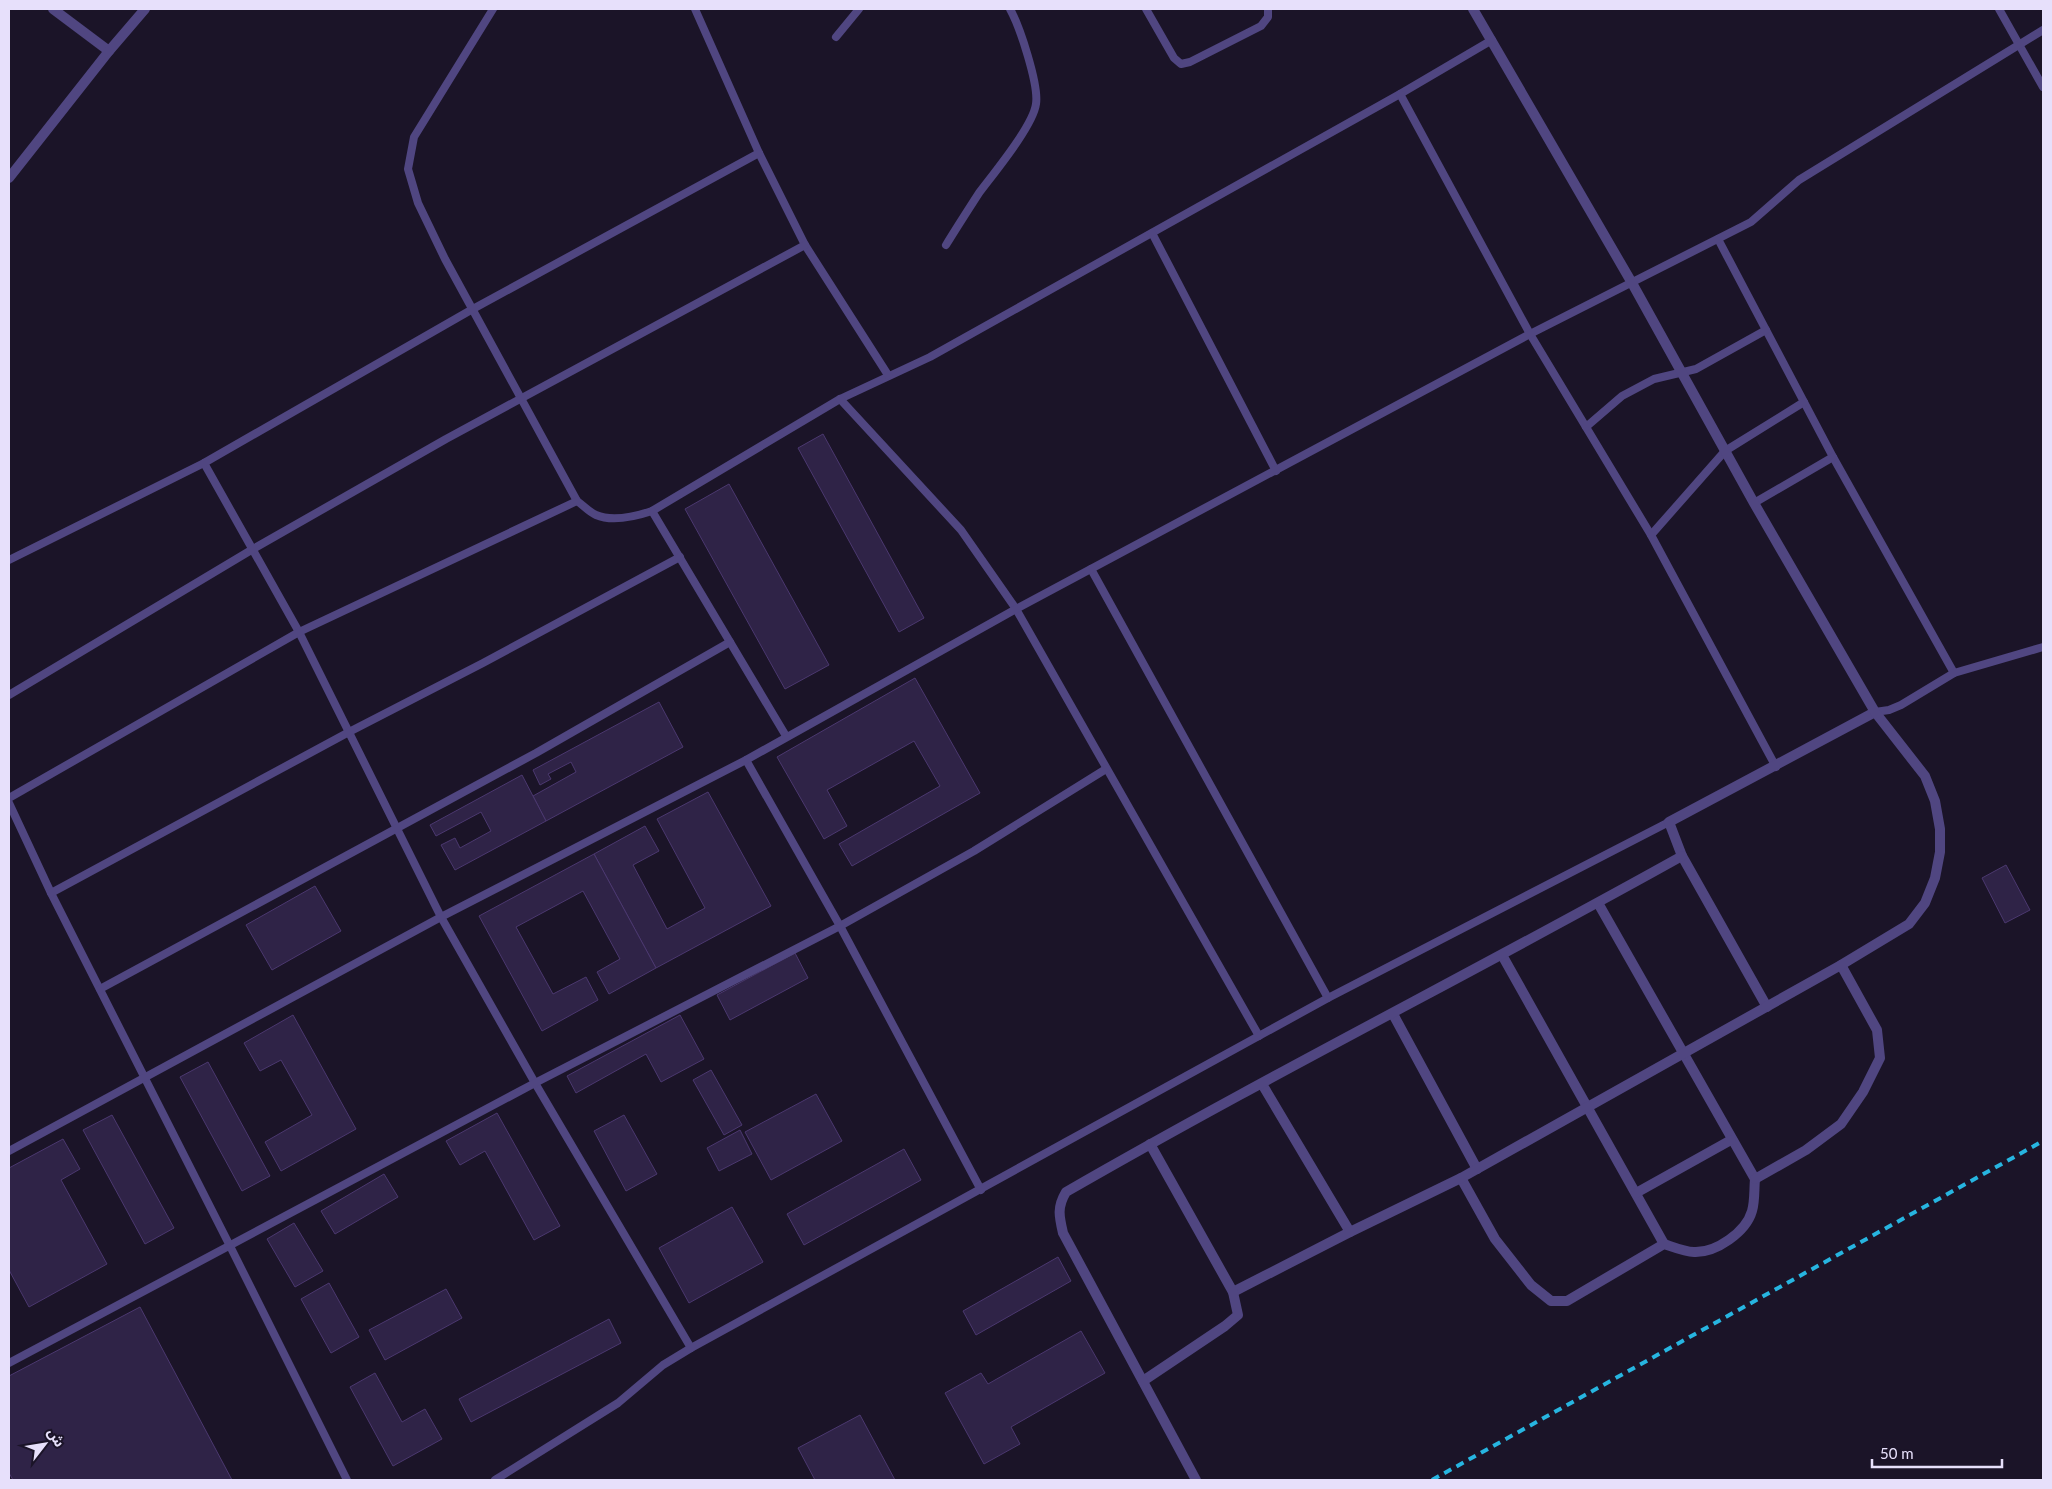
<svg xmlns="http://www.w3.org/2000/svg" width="2052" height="1489" font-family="Lato,'Noto Sans Arabic',sans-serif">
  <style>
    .building { fill: #2f2347; stroke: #4b386f }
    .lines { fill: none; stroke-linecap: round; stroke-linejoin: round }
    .lane { stroke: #504681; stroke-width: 8 }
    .street { stroke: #504681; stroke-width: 10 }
    .rail { stroke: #27b5e0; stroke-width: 4; stroke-dasharray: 8 6; stroke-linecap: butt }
  </style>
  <rect width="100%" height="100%" fill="#1b1428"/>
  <g class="building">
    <path d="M823,434L924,618L899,632L798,448Z"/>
    <path d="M729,484L829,665L785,689L685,509Z"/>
    <path d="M915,678L980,793L852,866L839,844L940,786L914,741L827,790L847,826L824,839L777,757Z"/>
    <path d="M659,702L683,747L546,821L533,796L576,772L571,762L548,774L551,779L540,785L533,770Z"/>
    <path d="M522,775L546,821L455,870L441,845L455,838L460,848L491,831L481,812L436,836L430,825Z"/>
    <path d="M708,792L771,906L656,968L594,854L645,826L659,851L633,865L667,929L705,908L657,819Z"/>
    <path d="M594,854L656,968L609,994L597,972L620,959L583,891L516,927L553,994L586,977L598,1000L542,1031L479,916Z"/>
    <path d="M2006,865L2030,910L2005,923L1982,878Z"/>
    <path d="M315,886L341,931L272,970L246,925Z"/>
    <path d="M795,953L808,978L730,1020L717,995Z"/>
    <path d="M293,1015L356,1129L281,1171L265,1142L312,1115L281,1060L260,1071L244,1043Z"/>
    <path d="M680,1015L704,1059L661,1082L646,1054L576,1093L567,1076Z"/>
    <path d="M208,1062L270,1176L242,1191L180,1077Z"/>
    <path d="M711,1070L742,1125L724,1135L693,1080Z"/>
    <path d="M816,1094L842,1141L771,1180L745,1132Z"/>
    <path d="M497,1113L560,1226L534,1240L485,1151L460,1165L446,1141Z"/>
    <path d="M112,1115L174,1228L145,1244L83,1130Z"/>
    <path d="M624,1115L657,1174L626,1191L594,1131Z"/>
    <path d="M740,1130L752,1154L719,1171L707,1148Z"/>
    <path d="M63,1139L80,1169L61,1180L107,1264L29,1307L9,1270V1168Z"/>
    <path d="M904,1149L921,1180L804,1245L787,1214Z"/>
    <path d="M384,1174L398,1197L335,1234L321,1211Z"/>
    <path d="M732,1207L763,1262L689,1303L659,1248Z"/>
    <path d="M294,1223L323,1271L295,1287L267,1239Z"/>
    <path d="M1058,1257L1071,1281L976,1335L963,1311Z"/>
    <path d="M329,1283L359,1337L331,1353L301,1299Z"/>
    <path d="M446,1289L462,1318L385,1360L369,1330Z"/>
    <path d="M140,1307L232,1480H13L9,1473V1376Z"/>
    <path d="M609,1319L621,1343L471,1422L459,1399Z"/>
    <path d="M1081,1331L1105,1373L1011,1427L1020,1444L984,1464L945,1393L981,1373L988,1384Z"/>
    <path d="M375,1373L402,1422L425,1409L442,1439L393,1466L350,1387Z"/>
    <path d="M860,1415L895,1480H815L798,1448Z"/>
  </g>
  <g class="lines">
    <g class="lane">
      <path d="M493,9L414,137L408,169L418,203L445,259L577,501C583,505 589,512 596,515C612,522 637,516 652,511L840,399L930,357L1400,94L1492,40"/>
      <path d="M695,9L759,153L805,245L888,375"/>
      <path d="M1146,9L1174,58L1181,64L1190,62L1261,26L1268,17V9"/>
      <path d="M1999,9L2043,87"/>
      <path d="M836,37L859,9"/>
      <path d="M1400,94L1530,334L1651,535L1776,767"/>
      <path d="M1152,233L1276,471"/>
      <path d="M1718,239L1833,457L1954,673"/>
      <path d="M946,245C957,227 968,210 979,193C994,173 1033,126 1036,104C1039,85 1020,27 1010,9"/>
      <path d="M840,399L961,530L1016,609L1259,1036"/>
      <path d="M1586,427L1622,396L1654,379L1696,369L1766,330"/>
      <path d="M204,463L299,632L441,917L535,1083L691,1348"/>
      <path d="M1754,503L1833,457"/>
      <path d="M652,511L786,736"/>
      <path d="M1651,535L1725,451L1804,402"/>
      <path d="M9,560L204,463L471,310L759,153"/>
      <path d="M1091,569L1328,998"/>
      <path d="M9,695L253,549L446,439L805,245"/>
      <path d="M1875,712L1889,710L1901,705L1954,673L2043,647"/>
      <path d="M746,760L840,926L981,1190"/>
      <path d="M9,798L299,632L577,501"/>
      <path d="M9,803L51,893L230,1246L347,1480"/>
      <path d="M51,893L349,732L483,663L680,557"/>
      <path d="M100,989L536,753L730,642"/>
      <path d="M9,1151L441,917L746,760L1016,609L1530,334L1751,222L1799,180L2043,30"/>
      <path d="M9,1363L535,1083L840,926L974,851L1106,769"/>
      <path d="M495,1480L618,1403L663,1365L691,1348L1328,998L1669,822"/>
    </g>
    <g class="street">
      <path d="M53,9L109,51"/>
      <path d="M9,178L109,51L145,9"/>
      <path d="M1502,955L1664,1244"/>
      <path d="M1767,1007L1682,856L1669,822L1875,712"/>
      <path d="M1393,1014L1477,1169"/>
      <path d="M1262,1084L1350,1232"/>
      <path d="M1461,1178L1495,1239L1531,1285L1551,1301H1567L1664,1244C1673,1247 1685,1252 1694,1252C1716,1253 1746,1232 1752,1211C1755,1201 1754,1189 1755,1179L1598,903"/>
      <path d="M1755,1179L1806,1150L1841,1124L1863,1092L1880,1058L1877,1030L1841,965"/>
      <path d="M1636,1193L1731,1140"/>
      <path d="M1233,1292L1350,1232L1461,1178L1841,965L1909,924L1925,903L1935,878L1940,852V829L1935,801L1925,776L1875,712L1754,503L1632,283L1473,9"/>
      <path d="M1143,1381L1225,1326L1238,1315L1233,1292L1150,1144"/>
      <path d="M1196,1480L1063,1233C1059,1216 1057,1207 1066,1192C1269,1075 1478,970 1682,856"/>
    </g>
    <path class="rail" d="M1432,1480L2043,1141"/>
  </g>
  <rect width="2052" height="1489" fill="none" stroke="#e7e0fb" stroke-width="20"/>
  <g transform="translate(45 1444) rotate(59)" stroke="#1b1428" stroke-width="4" paint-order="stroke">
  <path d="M0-4L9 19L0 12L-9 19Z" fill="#e7e0fb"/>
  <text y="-8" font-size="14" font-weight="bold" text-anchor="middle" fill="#e7e0fb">ش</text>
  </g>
  <path d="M1872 1459v8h130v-8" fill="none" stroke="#e7e0fb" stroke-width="2.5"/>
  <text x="1880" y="1459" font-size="15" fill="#e7e0fb" stroke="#1b1428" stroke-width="4" paint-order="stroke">50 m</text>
</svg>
